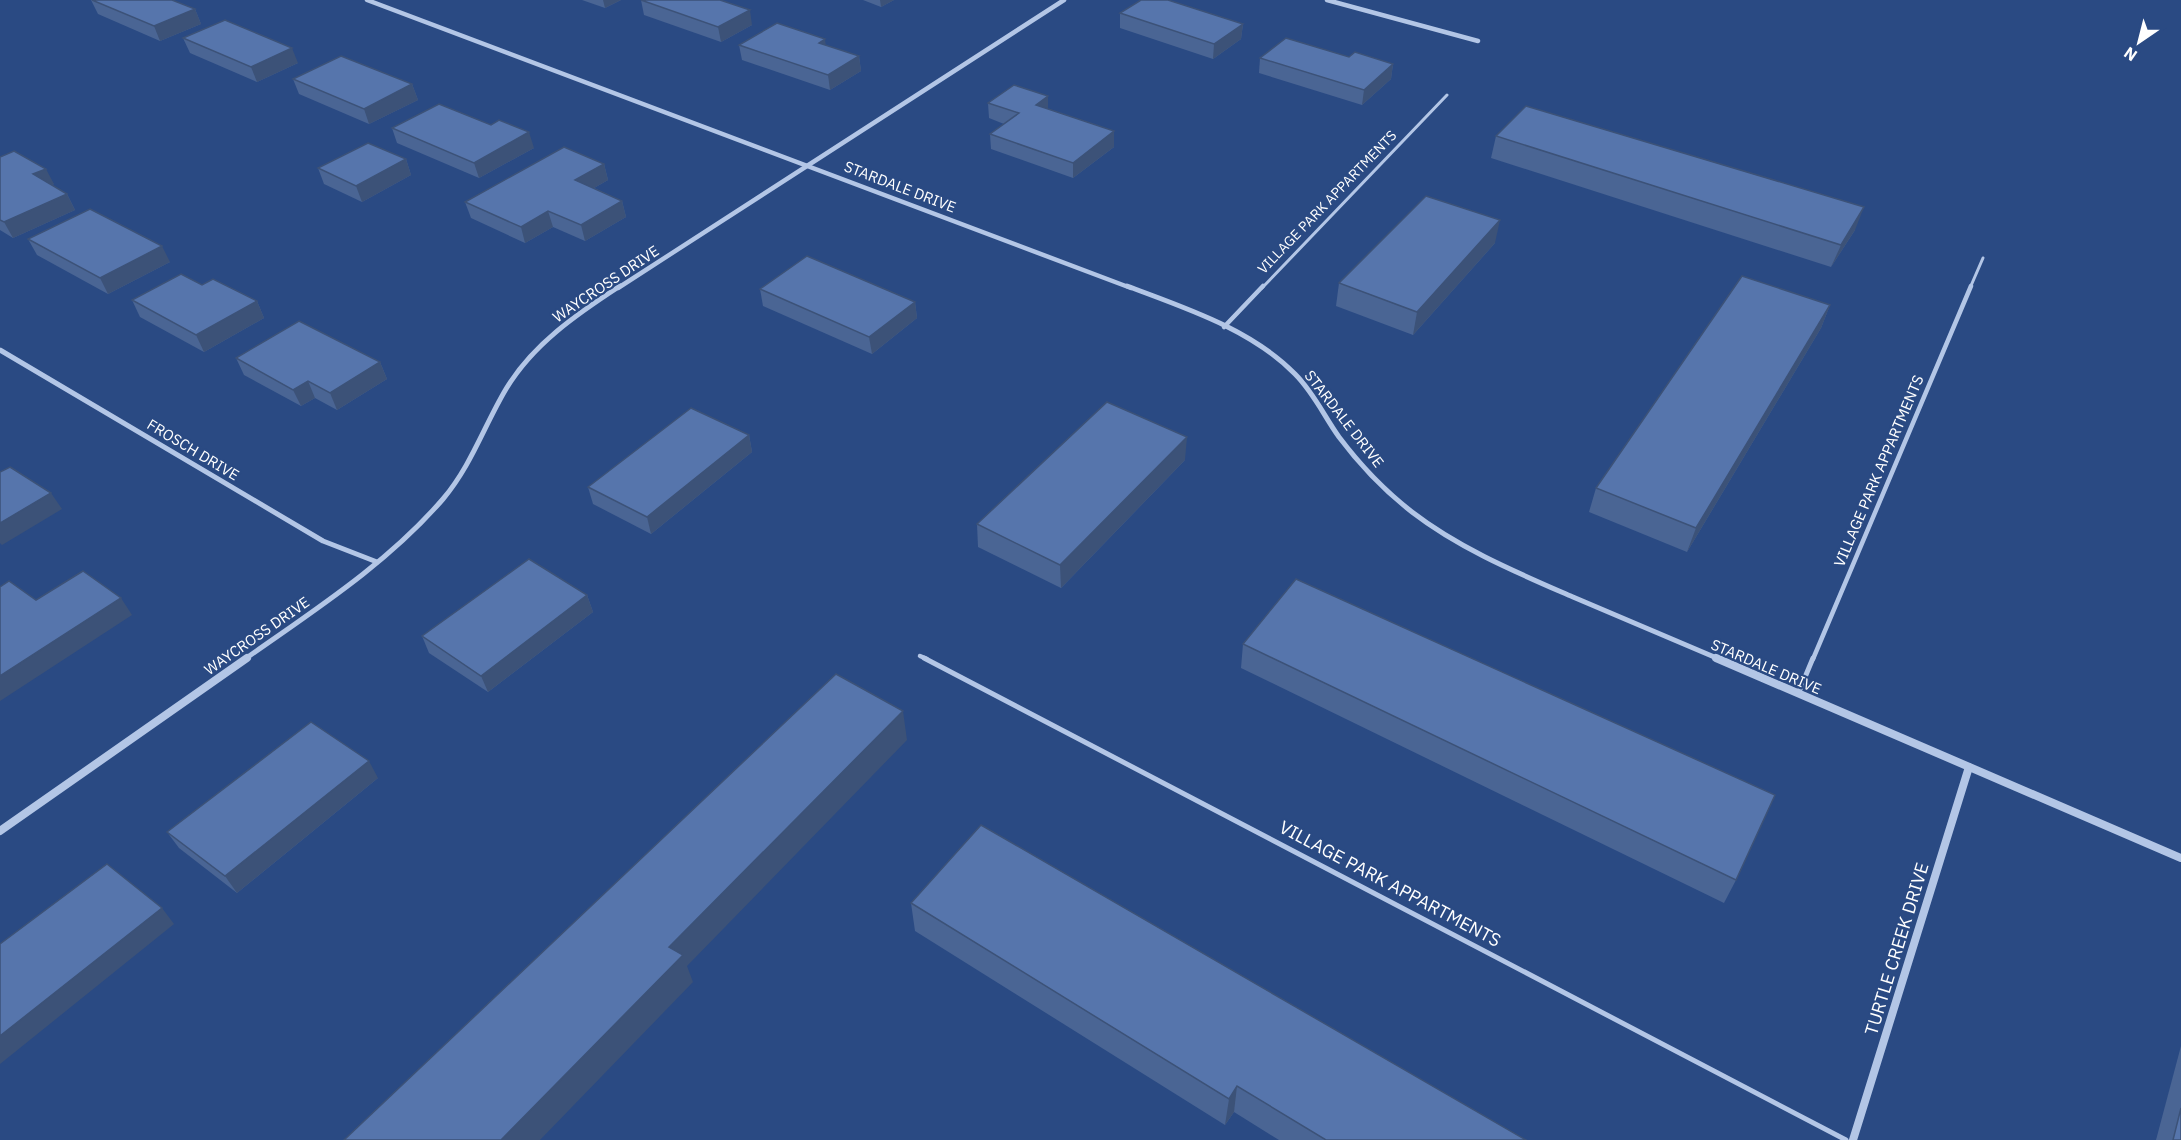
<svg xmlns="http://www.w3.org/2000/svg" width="2181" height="1140" font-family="'IBM Plex Sans',sans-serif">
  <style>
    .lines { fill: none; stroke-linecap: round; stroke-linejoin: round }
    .lane-far2 { stroke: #b3c6e6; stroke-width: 3 }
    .lane-far1 { stroke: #b3c6e6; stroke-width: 4.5 }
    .lane { stroke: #b3c6e6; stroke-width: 5 }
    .street-far2 { stroke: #b3c6e6; stroke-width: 4.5 }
    .street-far1 { stroke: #b3c6e6; stroke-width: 5 }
    .street { stroke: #b3c6e6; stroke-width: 8 }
    .wall { fill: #4a6594 }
    .shaded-wall { fill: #3c5278 }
    .building { fill: #5675ac; stroke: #3c5278; stroke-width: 1.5 }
    .labels { text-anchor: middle; stroke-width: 4.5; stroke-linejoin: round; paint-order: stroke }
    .far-street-label { font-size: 14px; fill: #fff; stroke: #2a4a83 }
    .street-label { font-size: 15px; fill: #fff; stroke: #2a4a83 }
    .near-street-label { font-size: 18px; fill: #fff; stroke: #2a4a83 }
  </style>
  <rect width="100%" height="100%" fill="#2a4a83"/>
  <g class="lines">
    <g class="lane-far2">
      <path d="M1262,288L1447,95"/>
      <path d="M1970,288L1983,258"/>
    </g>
    <g class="lane-far1">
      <path d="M1224,327L1263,286"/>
      <path d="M920,656L927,659"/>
      <path d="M1813,659L1971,286"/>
    </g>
    <g class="lane">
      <path d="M924,658L1846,1140"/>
      <path d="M1798,694L1813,658"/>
    </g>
    <g class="street-far2">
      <path d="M367,0L1131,288"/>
      <path d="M1327,0L1478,41"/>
      <path d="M618,288L1064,0"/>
    </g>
    <g class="street-far1">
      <path d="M1127,286C1185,308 1251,329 1295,374C1314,393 1324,416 1339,437C1360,465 1385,491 1412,512C1460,549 1518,573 1573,597C1622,618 1671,639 1719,659"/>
      <path d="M0,350L323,541L377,562"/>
      <path d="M245,659C313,611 387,564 443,499C471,466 484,426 506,389C533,344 577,314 620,286"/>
    </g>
    <g class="street">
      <path d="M1716,658L2181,858"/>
      <path d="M0,831L247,658"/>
      <path d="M1853,1140L1969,767"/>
    </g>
  </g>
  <g class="wall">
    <path d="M91,0L195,9L201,24L160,41L98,14Z"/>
    <path d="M582,0H621L605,8Z"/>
    <path d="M641,0L752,25L721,42L644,15Z"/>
    <path d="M863,0H894L881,7Z"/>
    <path d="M1120,13L1243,24L1241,39L1213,59L1120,28Z"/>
    <path d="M183,38L298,63L257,82L190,53Z"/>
    <path d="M739,45H826L859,56L861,71L830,90L742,60Z"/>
    <path d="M1349,57L1393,64L1391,79L1362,105L1259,73L1260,58Z"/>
    <path d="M293,79L412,84L418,100L369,124L299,94Z"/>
    <path d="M1048,96V109L1114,147L1073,178L991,149L990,134L1004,124L989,118L988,103Z"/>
    <path d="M392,128L534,148L479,178L397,143Z"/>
    <path d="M1496,136L1855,230L1831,267L1491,158Z"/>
    <path d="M0,157L54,184L52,185L67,194L75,210L13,238L0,230Z"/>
    <path d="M406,159L411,175L362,202L324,184L318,168Z"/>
    <path d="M604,164L608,180L594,188L622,201L626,217L585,241L553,227L525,243L471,218L465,202Z"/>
    <path d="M28,239L170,262L108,294L37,255Z"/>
    <path d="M1495,243L1413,335L1336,306L1339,283Z"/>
    <path d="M202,285L257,301L264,318L204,352L140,317L132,300Z"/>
    <path d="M760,289L915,302L917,318L872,354L763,306Z"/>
    <path d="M1830,305L1821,328L1687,552L1589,512L1596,488Z"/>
    <path d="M236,358L380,362L387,379L337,410L315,398L301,406L244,375Z"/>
    <path d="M749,435L752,452L651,534L593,504L588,487Z"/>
    <path d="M1185,460L1061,588L978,547L977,524Z"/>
    <path d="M587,595L593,612L488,692L429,653L422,636Z"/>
    <path d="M1243,644L1736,880L1724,903L1241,668Z"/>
    <path d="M378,778L237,893L179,848L167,832Z"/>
    <path d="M911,903L1526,1140H1279L1234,1112L1225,1125L915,931Z"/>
    <path d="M2181,1046V1140H2156Z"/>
  </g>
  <g class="shaded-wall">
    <path d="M603,0H621L605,8Z"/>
    <path d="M880,0H894L881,7Z"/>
    <path d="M195,9L201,24L160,41L154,26Z"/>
    <path d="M750,10L752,25L721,42L718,27Z"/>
    <path d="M1243,24L1241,39L1213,59L1214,44Z"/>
    <path d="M825,39L827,54L819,43Z"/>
    <path d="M292,48L298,63L257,82L251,67Z"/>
    <path d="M859,56L861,71L830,90L828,75Z"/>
    <path d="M1393,64L1391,79L1362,105L1364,90Z"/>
    <path d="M412,84L418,100L369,124L364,109Z"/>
    <path d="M1048,96V111L1036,105Z"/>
    <path d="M1114,131V147L1073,178V163Z"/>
    <path d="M529,132L534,148L479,178L474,163Z"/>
    <path d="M406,159L411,175L362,202L356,186Z"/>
    <path d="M604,164L608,180L580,196L575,180Z"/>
    <path d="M46,169L54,184L41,190L33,174Z"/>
    <path d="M67,194L75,210L13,238L4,222Z"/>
    <path d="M622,201L626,217L585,241L581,225Z"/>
    <path d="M1864,207L1855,230L1831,267L1841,245Z"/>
    <path d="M548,211L553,227L525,243L521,227Z"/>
    <path d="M1500,220L1495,243L1413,335L1417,312Z"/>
    <path d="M162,246L170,262L108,294L100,278Z"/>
    <path d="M257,301L264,318L204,352L196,335Z"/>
    <path d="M915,302L917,318L872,354L869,337Z"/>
    <path d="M1830,305L1821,328L1687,552L1696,528Z"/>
    <path d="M380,362L387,379L337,410L330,393Z"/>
    <path d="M308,381L315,398L301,406L293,390Z"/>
    <path d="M749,435L752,452L651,534L647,517Z"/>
    <path d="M1187,437L1185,460L1061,588L1060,565Z"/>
    <path d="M51,493L62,509L2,545L0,543V523Z"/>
    <path d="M587,595L593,612L488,692L481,676Z"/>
    <path d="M121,598L132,615L0,701V676Z"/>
    <path d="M903,711L907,740L687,966L693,982L540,1140H501L669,947Z"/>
    <path d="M369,761L378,778L237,893L225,876Z"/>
    <path d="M162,908L174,924L0,1064V1036Z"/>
    <path d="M1237,1086L1234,1112L1225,1125L1229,1099Z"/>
  </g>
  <g class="building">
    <path d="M92,0H172L195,9L154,26Z"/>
    <path d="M641,0H720L750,10L718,27Z"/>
    <path d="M1141,0H1168L1243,24L1214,44L1120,13Z"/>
    <path d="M225,20L292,48L251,67L183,38Z"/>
    <path d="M777,23L825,39L819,43L859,56L828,75L739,45Z"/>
    <path d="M1286,38L1349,57L1355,52L1393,64L1364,90L1260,58Z"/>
    <path d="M341,56L412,84L364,109L293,79Z"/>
    <path d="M1014,85L1048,96L1036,105L1114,131L1073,163L990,134L1019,113L988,103Z"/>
    <path d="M439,104L491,125L499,120L529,132L474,163L392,128Z"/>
    <path d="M1526,106L1864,207L1841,245L1496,136Z"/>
    <path d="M368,143L406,159L356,186L318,168Z"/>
    <path d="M564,147L604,164L575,180L622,201L581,225L548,211L521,227L465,202Z"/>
    <path d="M14,151L46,169L33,174L67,194L4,222L0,220V157Z"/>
    <path d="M1426,196L1500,220L1417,312L1339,283Z"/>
    <path d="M90,209L162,246L100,278L28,239Z"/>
    <path d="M807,256L915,302L869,337L760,289Z"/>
    <path d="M181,274L202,285L213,279L257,301L196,335L132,300Z"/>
    <path d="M1742,276L1830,305L1696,528L1596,488Z"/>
    <path d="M299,321L380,362L330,393L308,381L293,390L236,358Z"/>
    <path d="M1107,402L1187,437L1060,565L977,524Z"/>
    <path d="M691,408L749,435L647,517L588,487Z"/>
    <path d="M10,467L51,493L0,523V472Z"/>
    <path d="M529,559L587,595L481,676L422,636Z"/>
    <path d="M83,571L121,598L0,676V587L9,581L36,600Z"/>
    <path d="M1296,579L1775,795L1736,880L1243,644Z"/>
    <path d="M836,674L903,711L669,947L683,955L501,1140H344Z"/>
    <path d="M311,722L369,761L225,876L167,832Z"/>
    <path d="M981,825L1526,1140H1326L1237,1086L1229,1099L911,903Z"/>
    <path d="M107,864L162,908L0,1036V944Z"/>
    <path d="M2181,1108V1140H2173Z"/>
  </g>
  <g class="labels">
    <g class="far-street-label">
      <text transform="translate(1327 202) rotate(-46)" y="5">VILLAGE PARK APPARTMENTS</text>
    </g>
    <g class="street-label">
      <text transform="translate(900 187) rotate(21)" y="5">STARDALE DRIVE</text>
      <text transform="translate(606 284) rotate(-34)" y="5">WAYCROSS DRIVE</text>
      <text transform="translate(1344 419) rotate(52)" y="5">STARDALE DRIVE</text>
      <text transform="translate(193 450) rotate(31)" y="5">FROSCH DRIVE</text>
      <text transform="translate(1879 471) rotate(-67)" y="5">VILLAGE PARK APPARTMENTS</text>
      <text transform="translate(257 636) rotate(-35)" y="5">WAYCROSS DRIVE</text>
      <text transform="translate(1766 667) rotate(23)" y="5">STARDALE DRIVE</text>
    </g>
    <g class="near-street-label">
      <text transform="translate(1390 884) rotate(28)" y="6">VILLAGE PARK APPARTMENTS</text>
      <text transform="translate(1897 949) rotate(-73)" y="6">TURTLE CREEK DRIVE</text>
    </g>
  </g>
  <g transform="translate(2139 42) rotate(215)" stroke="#2a4a83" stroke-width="4.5" paint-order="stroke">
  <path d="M0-4.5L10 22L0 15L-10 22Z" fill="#ffffff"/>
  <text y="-9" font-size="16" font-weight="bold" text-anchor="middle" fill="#ffffff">N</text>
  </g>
</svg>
